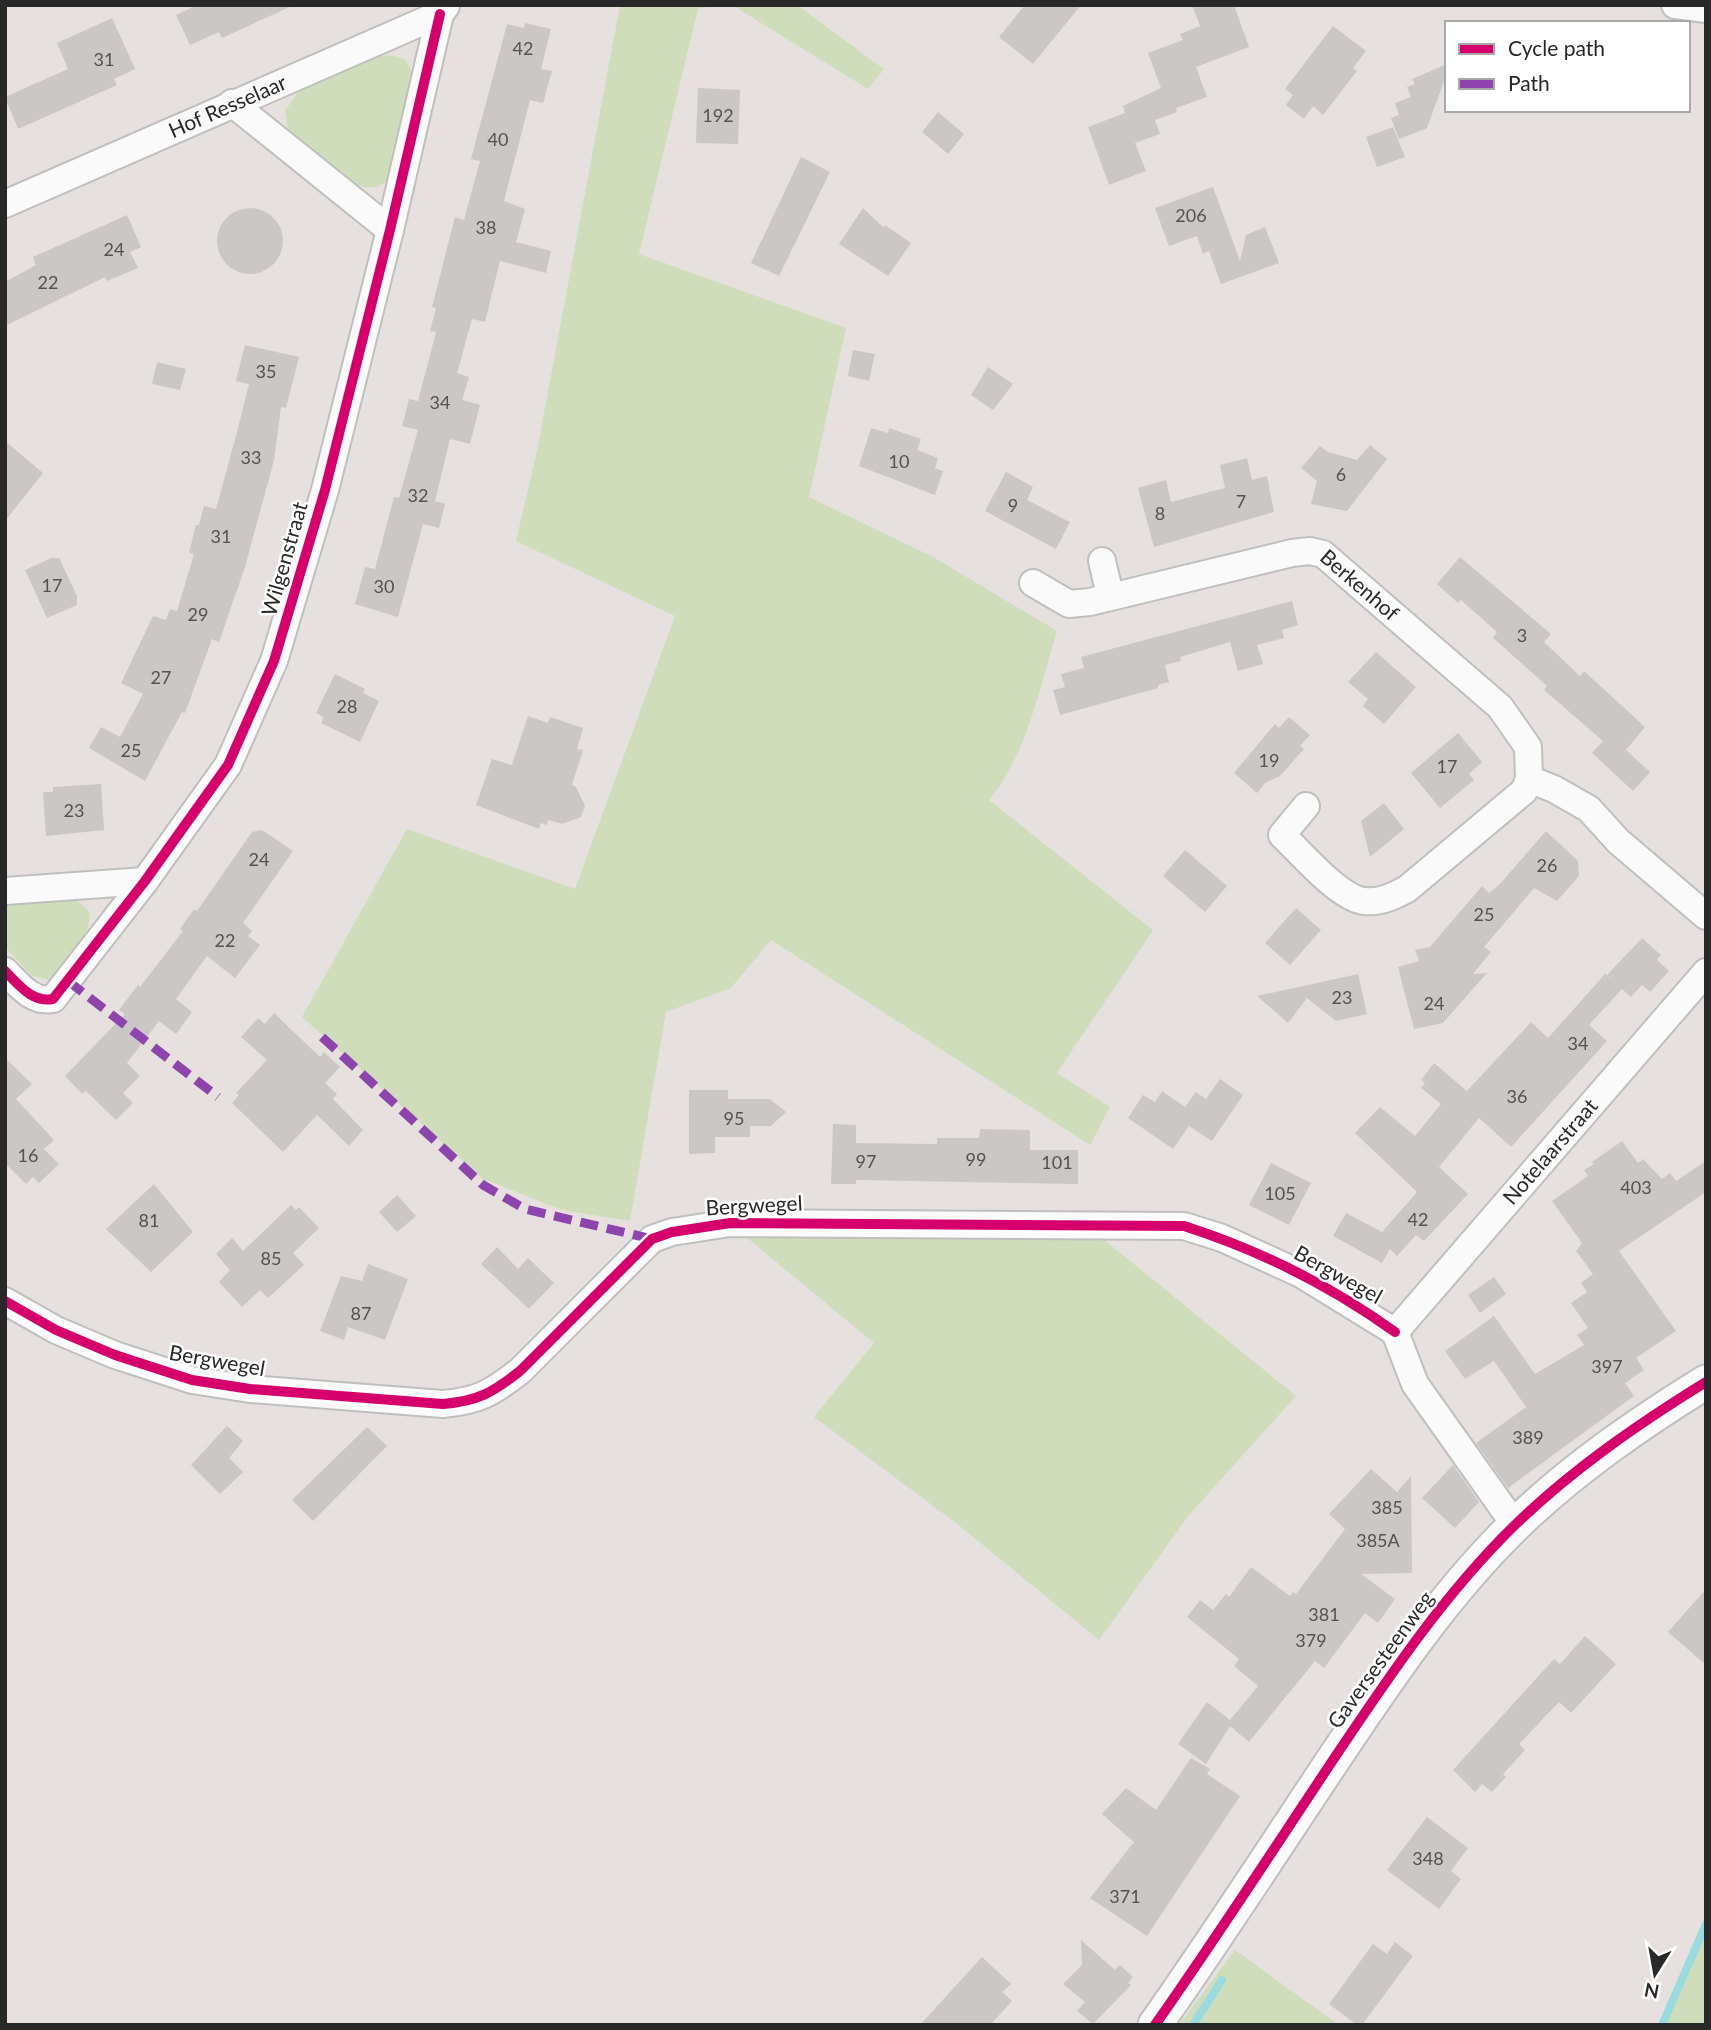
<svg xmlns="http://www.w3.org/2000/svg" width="1711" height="2030" font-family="Lato,sans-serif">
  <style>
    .green { fill: #cfddbb }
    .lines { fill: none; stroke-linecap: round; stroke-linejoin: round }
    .stream { stroke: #9adbdf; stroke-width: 8 }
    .building { fill: #cbc7c5 }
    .minor-casing { stroke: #c0bfbf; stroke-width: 30 }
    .tertiary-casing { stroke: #c0bfbf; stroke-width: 37 }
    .minor { stroke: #fbfafa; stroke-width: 26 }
    .tertiary { stroke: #fbfafa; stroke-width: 33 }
    .quiet { stroke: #8e44ad; stroke-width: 9; stroke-dasharray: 18 9; stroke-linecap: butt }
    .cycleway-casing { stroke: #fff; stroke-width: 15 }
    .cycleway { stroke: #d6006c; stroke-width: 10 }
    .labels { text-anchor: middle; stroke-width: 5; stroke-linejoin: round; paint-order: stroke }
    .number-label { font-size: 18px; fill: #525251 }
    .street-label { font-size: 21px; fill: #282828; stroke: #fff }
  </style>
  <rect width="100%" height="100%" fill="#e6e1de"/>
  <g class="green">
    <path d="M620,5H716L698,9L639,254L846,328L809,497L933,557L1057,631C1040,686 1027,755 989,800L1153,930L1057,1073L1110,1107L1090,1145L771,940L731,988L666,1012L630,1221L562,1210L483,1179L302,1017L407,829L575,889L675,616L516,541L537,451Z"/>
    <path d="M732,5H797L884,69L868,89Z"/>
    <path d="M389,55L405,59L413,73L391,175C366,213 316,154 294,136L288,129L285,111L298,92L375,57Z"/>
    <path d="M71,898C76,901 82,904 86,908C102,926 61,965 49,980L31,975L5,947V900Z"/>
    <path d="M740,1232L1097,1234L1296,1396L1189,1515L1099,1640L956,1523L814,1417L874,1343Z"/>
    <path d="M1706,1924V2025H1662L1667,2014Z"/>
    <path d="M1235,1950L1339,2025H1179Z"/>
  </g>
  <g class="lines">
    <g class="stream">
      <path d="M1193,2025L1222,1980"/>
      <path d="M1662,2025L1706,1924"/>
    </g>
  </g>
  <g class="building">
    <path d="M197,5H294L222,38L219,32L190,45L176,15Z"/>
    <path d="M1025,5H1081L1033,64L999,37Z"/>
    <path d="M1192,5H1234L1249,47L1196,67L1207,97L1176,108L1177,112L1155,120L1160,134L1135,143L1146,171L1109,185L1088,127L1125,113L1123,106L1161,88L1148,53L1183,40L1180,34L1200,26Z"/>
    <path d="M112,18L135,69L114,79L117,85L18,129L5,97L68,69L57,43Z"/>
    <path d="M525,23L551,29L541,69L552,71L543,103L530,100L504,201L525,209L516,242L551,251L546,273L500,261L485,322L472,319L457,373L469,377L462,400L480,405L470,444L450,439L435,501L445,504L439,528L423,524L398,617L355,604L365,567L375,569L394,497L399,498L418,430L402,426L409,399L418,401L436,332L430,331L436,308L432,307L455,217L464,220L480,161L471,159L507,24L524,28Z"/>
    <path d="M1333,26L1366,51L1353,68L1357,71L1323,115L1313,106L1304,119L1286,105L1293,95L1285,89Z"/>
    <path d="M1447,64V73L1427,128L1399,139L1391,118L1399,115L1395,103L1411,97L1407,87L1415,84L1412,79Z"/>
    <path d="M698,88L740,90L738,144L696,143Z"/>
    <path d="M938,112L964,134L948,154L922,132Z"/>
    <path d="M1393,127L1405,157L1377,167L1366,137Z"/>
    <path d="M801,157L830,172L779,276L751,263Z"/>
    <path d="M1213,187L1240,261L1246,235L1265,227L1279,263L1221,284L1209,251L1203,254L1197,236L1169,246L1155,208Z"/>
    <path d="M863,208L884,228L885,225L911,243L888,276L839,244Z"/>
    <circle cx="250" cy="241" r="33"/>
    <path d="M127,215L141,247L130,252L138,268L107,281L105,277L5,326V282L36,265L33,257Z"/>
    <path d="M245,345L299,357L286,408L281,407L274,460L245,567L219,642L212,639L185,713L182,712L145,781L89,748L101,727L120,737L143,694L121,683L153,616L166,620L170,609L177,611L194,554L189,553L196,525H199L204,506L216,509L237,432L249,384L236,381Z"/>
    <path d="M853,350L875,354L869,381L848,376Z"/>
    <path d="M157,362L186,369L180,390L152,384Z"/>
    <path d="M988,367L1013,384L993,410L971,395Z"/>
    <path d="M871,428L888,433L889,428L921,439L917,450L938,458L935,468L943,471L935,495L859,466Z"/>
    <path d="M5,441L43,473L5,521Z"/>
    <path d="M1370,445L1387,459L1347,511L1311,504L1317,481L1301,468L1320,446L1328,452L1357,460Z"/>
    <path d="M1247,458L1252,480L1267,476L1274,512L1154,547L1138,488L1166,480L1171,502L1225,488L1220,465Z"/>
    <path d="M1006,472L1033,487L1027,500L1070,522L1056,549L985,511Z"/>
    <path d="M1460,557L1551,634L1544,642L1580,676L1584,671L1645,727L1626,750L1650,772L1633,791L1592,753L1603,741L1544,690L1547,686L1493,638L1497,632L1461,600L1458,603L1437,584Z"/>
    <path d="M51,558H59L77,596V605L47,618L25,570Z"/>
    <path d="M1292,601L1298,625L1282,630L1284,638L1257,645L1263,664L1238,671L1230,642L1180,657L1181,661L1165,665L1169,682L1158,685V688L1060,715L1053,690L1065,687L1061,674L1084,668L1081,657Z"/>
    <path d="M1376,652L1416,687L1384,724L1363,706L1368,699L1348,682Z"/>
    <path d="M335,674L365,689L363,693L379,701L360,742L321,723L324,717L316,713Z"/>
    <path d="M528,716L548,723L550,717L583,728L577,749L583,750L572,785L576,787L585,806L581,817L562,824L548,820L547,825L541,823L539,829L476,805L492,759L512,765Z"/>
    <path d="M1289,717L1310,735L1300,746L1304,749L1280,776L1265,783L1257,793L1234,773L1275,724L1279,728Z"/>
    <path d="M1458,733L1482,762L1469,774L1474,780L1440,808L1411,773Z"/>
    <path d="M101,784L104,830L46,836L43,792H53V787Z"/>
    <path d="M1384,803L1404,829L1370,857L1361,821Z"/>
    <path d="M262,830L293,851L243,923L252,931L248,936L260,945L235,978L207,956L176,999L192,1012L176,1034L159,1021L127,1063L140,1076L123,1093L133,1103L116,1120L86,1091L82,1094L65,1076L125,1014L119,1010L128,998L138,985L140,987L183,931L180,929L194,909L197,911L252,832Z"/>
    <path d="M1546,831L1578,861L1579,876L1557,901L1534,888L1484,947L1491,952L1473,974L1487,973L1443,1023L1414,1029L1398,967L1419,961L1415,950L1430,947L1482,886L1489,893L1500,884Z"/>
    <path d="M1185,850L1227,886L1205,912L1163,876Z"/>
    <path d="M1296,908L1321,930L1290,965L1265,943Z"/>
    <path d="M1642,938L1661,955L1657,960L1669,971L1650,992L1642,985L1631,997L1622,989L1589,1025L1607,1041L1511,1147L1479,1118L1439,1167L1468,1194L1424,1241L1416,1235L1397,1256L1390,1249L1382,1263L1333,1236L1346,1213L1382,1232L1417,1192L1355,1133L1380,1107L1415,1136L1441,1104L1421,1088L1425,1083L1421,1080L1434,1063L1467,1091L1531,1022L1548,1038L1605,974L1615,982L1607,975Z"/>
    <path d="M1358,974L1367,1014L1336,1021L1307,998L1288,1023L1257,996Z"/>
    <path d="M274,1013L320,1057L324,1052L340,1067L325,1083L337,1094L333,1099L363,1130L349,1146L317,1115L283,1152L232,1103L239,1095L236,1093L267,1060L241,1037L258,1018L265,1024Z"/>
    <path d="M5,1058L32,1084L16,1099L54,1140L44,1149L59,1164L39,1183L33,1177L26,1184L5,1163Z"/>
    <path d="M1220,1079L1243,1095L1212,1141L1189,1126L1173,1149L1128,1118L1143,1095L1155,1102L1162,1091L1185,1107L1196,1092L1206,1099Z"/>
    <path d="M689,1090H728V1099H770L786,1112L771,1126H750V1137H715V1153L689,1154Z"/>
    <path d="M833,1124L856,1125V1143L937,1144V1138H979L980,1129L1030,1130V1150H1078V1184L856,1180V1184H831Z"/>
    <path d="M1622,1141L1638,1163L1643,1159L1662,1179L1670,1173L1676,1181L1706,1161V1192L1619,1251L1676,1331L1636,1358L1644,1370L1625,1383L1634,1396L1508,1488L1476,1443L1526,1407L1494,1361L1465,1379L1445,1351L1494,1316L1535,1374L1584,1345L1577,1335L1588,1328L1571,1303L1587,1292L1581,1283L1593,1274L1576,1251L1582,1243L1552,1201L1588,1176L1584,1170L1594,1164L1592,1162Z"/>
    <path d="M1271,1163L1311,1183L1289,1225L1249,1205Z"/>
    <path d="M154,1184L193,1232L151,1272L106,1229Z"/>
    <path d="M397,1195L416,1216L397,1232L379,1212Z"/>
    <path d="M291,1205L296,1210L299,1207L319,1228L293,1253L304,1265L268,1298L260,1290L242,1307L219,1282L230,1270L216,1254L232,1238L243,1251Z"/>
    <path d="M497,1247L518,1269L528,1258L554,1283L529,1309L481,1264Z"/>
    <path d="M368,1264L408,1279L385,1340L348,1327L344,1340L320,1331L341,1276L362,1281Z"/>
    <path d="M1494,1277L1506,1294L1480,1313L1468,1295Z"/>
    <path d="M227,1426L243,1441L229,1458L243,1472L220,1494L191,1465Z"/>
    <path d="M367,1427L387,1446L313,1521L292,1500Z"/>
    <path d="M1453,1465L1479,1502L1455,1528L1422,1498Z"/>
    <path d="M1371,1469L1397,1492L1411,1476L1412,1573L1361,1574L1395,1599L1378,1623L1365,1613L1324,1668L1315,1661L1249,1742L1230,1726L1206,1764L1178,1744L1207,1702L1230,1720L1258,1686L1234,1666L1239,1659L1187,1617L1200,1600L1213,1610L1226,1594L1229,1597L1251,1567L1290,1596L1293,1592L1296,1594L1345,1529L1329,1514Z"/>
    <path d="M1706,1589V1665L1668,1632Z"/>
    <path d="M1585,1636L1616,1664L1571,1713L1559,1702L1519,1744L1525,1750L1503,1774L1506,1777L1492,1792L1482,1784L1475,1792L1453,1770L1554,1659L1560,1664Z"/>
    <path d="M1191,1758L1210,1769L1207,1774L1240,1796L1147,1936L1090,1898L1134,1842L1102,1814L1126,1788L1156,1810Z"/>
    <path d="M1427,1817L1468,1848L1451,1871L1461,1879L1439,1909L1387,1870Z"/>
    <path d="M1081,1940L1115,1970L1120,1965L1133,1977L1128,1983L1131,1985L1093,2024L1077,2011L1085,2002L1063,1984L1082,1965Z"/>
    <path d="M1395,1942L1413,1956L1362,2025H1357L1329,2004L1373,1944L1387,1954Z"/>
    <path d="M982,1957L1011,1984L1002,1992L1012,2001L990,2025H920Z"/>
  </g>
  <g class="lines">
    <defs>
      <g id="minor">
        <path d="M1675,5L1706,9"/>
        <path d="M232,103L390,230"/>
        <path id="s1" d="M5,204L440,14L446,6"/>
        <path d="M1102,561L1110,595"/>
        <path id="s2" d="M1033,583L1069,604L1090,602L1292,553L1310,551L1323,554L1500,707L1528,747L1529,779L1524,791L1407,889C1394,896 1380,903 1364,901C1339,898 1301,853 1282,835L1306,806"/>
        <path d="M1529,779L1554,789L1589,809L1618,841L1706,916"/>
        <path d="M5,891L145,881"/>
        <path d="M5,971C19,985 32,1003 53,999L145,881L228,765L274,661L325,490L390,230L440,14"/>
        <path d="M5,1301L56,1330L115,1355L192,1380L250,1389L443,1404C478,1401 492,1393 520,1371L652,1239L672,1232L730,1223L1184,1226L1222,1238L1301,1274L1395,1332L1415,1384L1515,1525"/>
        <path id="s3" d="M1395,1332L1706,972"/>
      </g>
      <path id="tertiary" d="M1155,2025C1217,1937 1275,1847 1335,1757C1390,1675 1445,1593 1516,1524C1573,1469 1638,1424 1706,1382"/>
    </defs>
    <use href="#minor" class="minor-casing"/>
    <use href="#tertiary" class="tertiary-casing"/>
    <use href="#minor" class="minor"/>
    <use href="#tertiary" class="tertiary"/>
    <g class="quiet">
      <path d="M68,981L218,1097"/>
      <path d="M322,1037L483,1185L525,1209L652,1239"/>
    </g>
    <defs>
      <g id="cycleway">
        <path d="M5,971C19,985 32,1003 53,999L145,881L228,765L274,661L325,490L390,230L440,14"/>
        <path d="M5,1301L56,1330L115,1355L192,1380L250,1389L443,1404C478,1401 492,1393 520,1371L652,1239L672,1232L730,1223L1184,1226C1259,1250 1331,1286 1395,1332"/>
        <path d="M1155,2025C1217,1937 1275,1847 1335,1757C1390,1675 1445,1593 1516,1524C1573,1469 1638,1424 1706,1382"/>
      </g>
    </defs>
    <use href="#cycleway" class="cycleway-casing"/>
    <use href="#cycleway" class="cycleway"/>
  </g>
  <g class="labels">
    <g class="number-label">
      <text x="523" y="55">42</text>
      <text x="104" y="66">31</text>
      <text x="718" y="122">192</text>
      <text x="498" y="146">40</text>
      <text x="1191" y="222">206</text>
      <text x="486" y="234">38</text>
      <text x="114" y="256">24</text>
      <text x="48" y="289">22</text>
      <text x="266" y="378">35</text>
      <text x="440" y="409">34</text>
      <text x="251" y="464">33</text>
      <text x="899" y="468">10</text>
      <text x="1341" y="481">6</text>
      <text x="418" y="502">32</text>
      <text x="1241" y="508">7</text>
      <text x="1013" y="512">9</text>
      <text x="1160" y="520">8</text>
      <text x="221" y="543">31</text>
      <text x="52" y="592">17</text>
      <text x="384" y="593">30</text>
      <text x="198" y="621">29</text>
      <text x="1522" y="642">3</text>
      <text x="161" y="684">27</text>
      <text x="347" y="713">28</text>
      <text x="131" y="757">25</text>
      <text x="1269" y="767">19</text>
      <text x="1447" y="773">17</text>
      <text x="74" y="817">23</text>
      <text x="259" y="866">24</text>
      <text x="1547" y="872">26</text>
      <text x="1484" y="921">25</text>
      <text x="225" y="947">22</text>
      <text x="1342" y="1004">23</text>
      <text x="1434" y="1010">24</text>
      <text x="1578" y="1050">34</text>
      <text x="1517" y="1103">36</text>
      <text x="734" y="1125">95</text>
      <text x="28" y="1162">16</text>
      <text x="976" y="1166">99</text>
      <text x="866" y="1168">97</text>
      <text x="1057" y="1169">101</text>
      <text x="1636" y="1194">403</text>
      <text x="1280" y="1200">105</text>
      <text x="1418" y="1226">42</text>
      <text x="149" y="1227">81</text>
      <text x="271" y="1265">85</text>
      <text x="361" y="1320">87</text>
      <text x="1607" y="1373">397</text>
      <text x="1528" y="1444">389</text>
      <text x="1387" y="1514">385</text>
      <text x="1378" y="1547">385A</text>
      <text x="1324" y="1621">381</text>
      <text x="1311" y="1647">379</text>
      <text x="1428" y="1865">348</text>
      <text x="1125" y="1903">371</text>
    </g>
    <g class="street-label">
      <text dy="7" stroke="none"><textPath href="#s1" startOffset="243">Hof Resselaar</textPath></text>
      <text transform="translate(285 559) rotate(-74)" y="7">Wilgenstraat</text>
      <text dy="7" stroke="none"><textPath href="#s2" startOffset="350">Berkenhof</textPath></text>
      <text dy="7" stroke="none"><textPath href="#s3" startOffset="238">Notelaarstraat</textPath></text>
      <text transform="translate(754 1206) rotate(-3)" y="7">Bergwegel</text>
      <text transform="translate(1338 1275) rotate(29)" y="7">Bergwegel</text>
      <text transform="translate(217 1361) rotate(10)" y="7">Bergwegel</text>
      <text transform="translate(1381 1660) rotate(-54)" y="7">Gaversesteenweg</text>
    </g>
  </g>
  <rect width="1711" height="2030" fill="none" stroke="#282828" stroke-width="14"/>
  <rect x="1445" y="21" width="245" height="91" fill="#ffffff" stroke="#a9a9a9" stroke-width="2"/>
  <rect x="1459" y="44" width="35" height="10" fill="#d6006c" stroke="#a9a9a9" stroke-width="2"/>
  <text x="1508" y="56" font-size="21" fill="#282828">Cycle path</text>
  <rect x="1459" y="79" width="35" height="10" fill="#8e44ad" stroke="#a9a9a9" stroke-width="2"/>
  <text x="1508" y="91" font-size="21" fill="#282828">Path</text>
  <g transform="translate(1655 1974) rotate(191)" stroke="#ffffff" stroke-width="5" paint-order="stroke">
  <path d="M0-5L12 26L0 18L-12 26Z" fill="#282828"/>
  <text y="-10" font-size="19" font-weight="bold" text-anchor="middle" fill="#282828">N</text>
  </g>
</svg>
